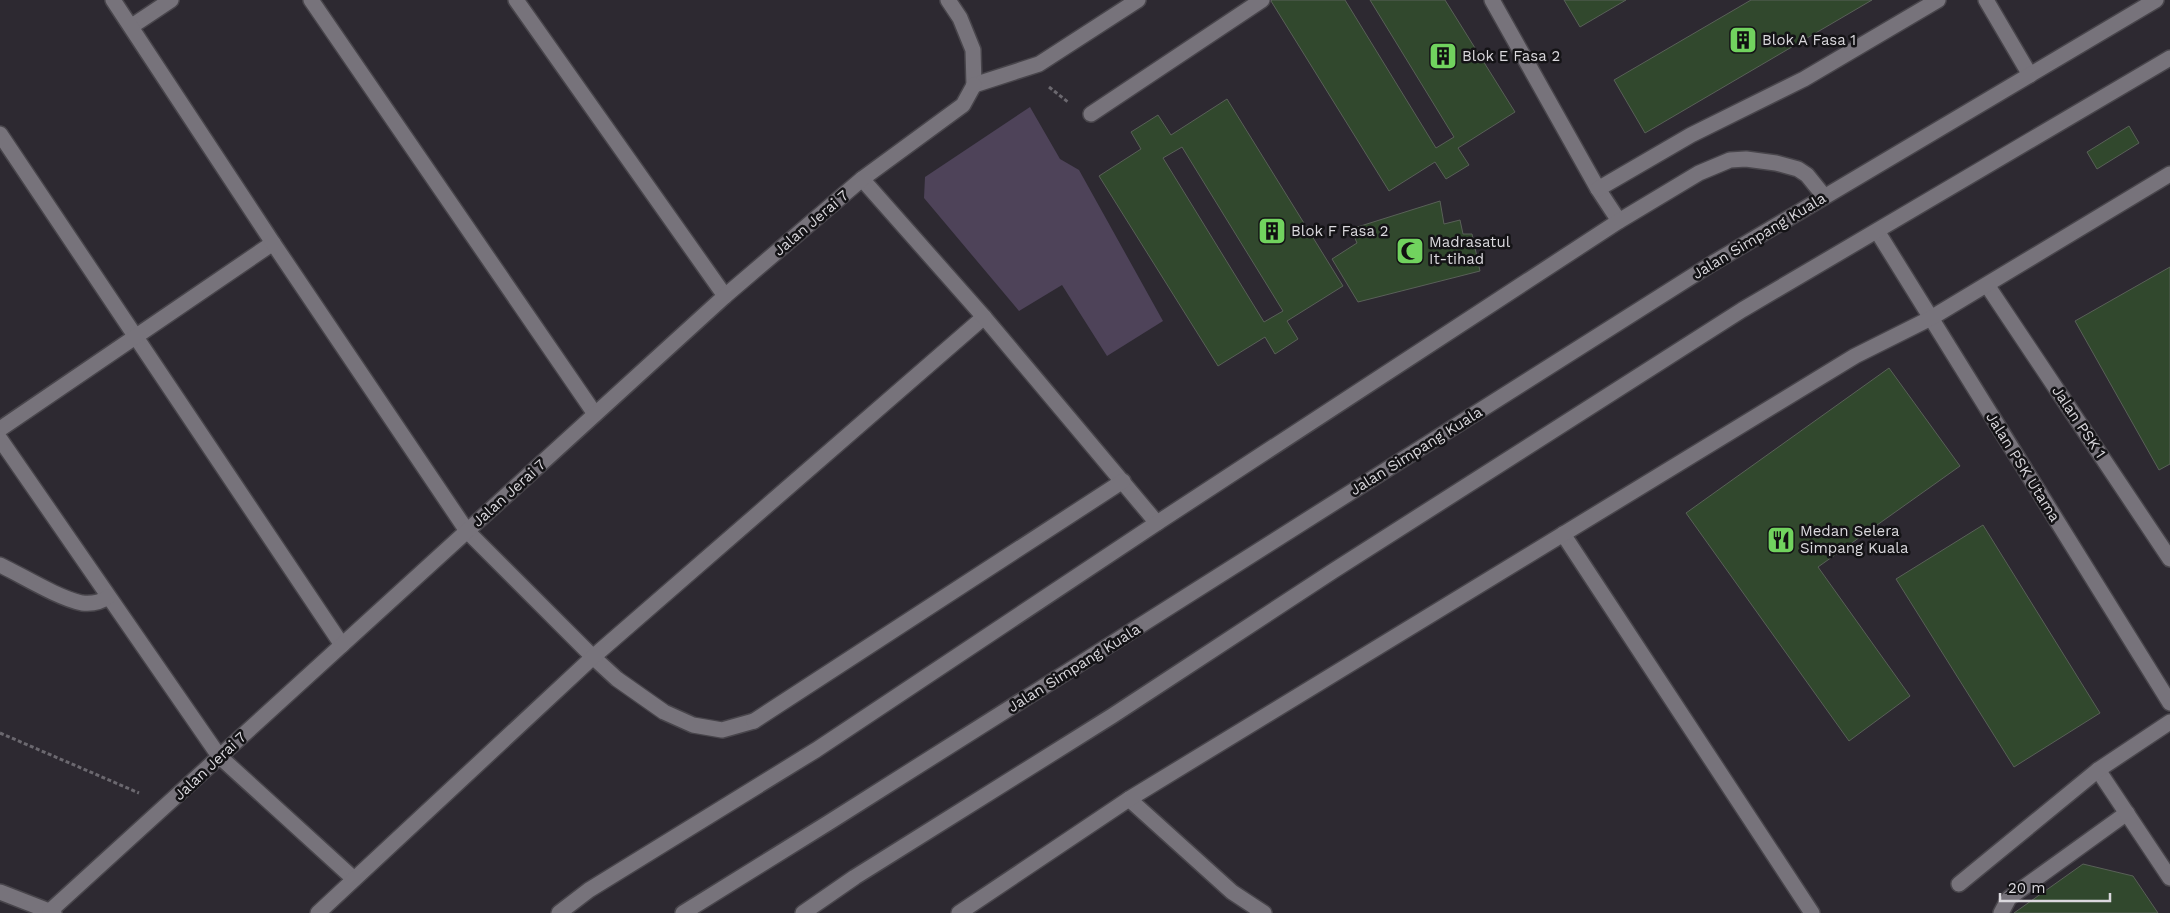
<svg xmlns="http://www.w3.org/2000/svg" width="2170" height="913" font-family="'Work Sans',sans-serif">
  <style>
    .green { fill: #4e4359 }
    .building { fill: #31482d; stroke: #596058; fill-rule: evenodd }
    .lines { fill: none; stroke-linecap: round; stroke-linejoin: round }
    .service-casing { stroke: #48454b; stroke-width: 18 }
    .minor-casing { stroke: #48454b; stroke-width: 18 }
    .secondary-casing { stroke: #48454b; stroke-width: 18 }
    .path { stroke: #6b686f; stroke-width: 3; stroke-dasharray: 4 2.5; stroke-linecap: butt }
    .service { stroke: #77737b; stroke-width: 15 }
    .minor { stroke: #77737b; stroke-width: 15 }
    .secondary { stroke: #77737b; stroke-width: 15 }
    .labels { text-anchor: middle; stroke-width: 5; stroke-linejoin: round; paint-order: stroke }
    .poi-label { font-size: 15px; fill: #dad8dd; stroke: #141316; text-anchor: start }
    .street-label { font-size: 15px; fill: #dad8dd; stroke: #141316 }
  </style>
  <rect width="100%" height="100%" fill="#2d2931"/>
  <path class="green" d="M1030,107L1060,159L1079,170L1163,321L1107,356L1062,285L1019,311L924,198L925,177Z"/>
  <g class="building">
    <path d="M1272,0H1345L1436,148L1454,137L1370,0H1445L1515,112L1458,148L1469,165L1446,179L1435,162L1389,191L1271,1Z"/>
    <path d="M1564,0H1626L1580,27Z"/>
    <path d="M1751,0H1872L1645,133L1614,80Z"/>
    <path d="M1227,99L1343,286L1287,321L1298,339L1275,354L1265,337L1218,366L1099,176L1141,149L1131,132L1158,115L1171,135ZM1182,147L1283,311L1264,322L1163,158Z"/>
    <path d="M2129,126L2139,143L2097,169L2087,152Z"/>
    <path d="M1440,201L1444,224L1460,220L1463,234H1472L1480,271L1358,302L1332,259L1357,243L1351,229Z"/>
    <path d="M2170,267V464L2159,470L2075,321Z"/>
    <path d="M1889,368L1960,466L1818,567L1910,696L1849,741L1686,513Z"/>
    <path d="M1983,525L2100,713L2014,767L1896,579Z"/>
    <path d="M2083,864L2133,876L2158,913H2014Z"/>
  </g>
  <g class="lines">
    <defs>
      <g id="service">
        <path d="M311,0L595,414"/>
        <path d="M1986,0L2030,75"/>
        <path d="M132,26L171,0"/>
        <path d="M1091,114L1262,0"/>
        <path d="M0,134L342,645"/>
        <path d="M0,429L273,243"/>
        <path d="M467,531L593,657L617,679L664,712L693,725L722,730L754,721"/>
        <path d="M219,756L354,879"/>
        <path d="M318,913L593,657L984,317"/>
        <path d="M2001,913L2009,898L2127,813"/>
      </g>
      <g id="minor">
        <path d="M113,0L273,243L467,531"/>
        <path d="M516,0L725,296"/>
        <path d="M948,0L960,18L973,50L974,85"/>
        <path d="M1492,0L1598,189L1619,221"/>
        <path d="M974,85L1039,64L1138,0"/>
        <path d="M862,179L984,317L1157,523"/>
        <path d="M1598,189L1691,135L1804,79L1938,0"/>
        <path d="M1877,231L2170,703"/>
        <path d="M1987,285L2170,559"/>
        <path d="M0,439L219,756"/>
        <path d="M1563,534L1812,913"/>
        <path d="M0,565C23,576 58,598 82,603C91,604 101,602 108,597"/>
        <path d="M754,721L1123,481"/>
        <path d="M2098,770L2170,878"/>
        <path d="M1129,799L1232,892L1264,913"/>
        <path d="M1959,884L2098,770L2170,722"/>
        <path d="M0,892L54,913"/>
        <path d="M50,911L725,296L862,179L963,105L974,85"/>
        <path d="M559,913L589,890L816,750L1157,523L1619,221L1699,173L1730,160L1746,159L1776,163L1798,169L1807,175L1824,196"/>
        <path d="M959,913L1129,799L1855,356L1931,318L2170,174"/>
      </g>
      <g id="secondary">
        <path d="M683,913L828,823L1713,263L2156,0"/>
        <path d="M803,913L855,877L1112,716L1333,571L1742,310L2170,58"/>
      </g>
    </defs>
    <use href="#service" class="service-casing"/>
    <use href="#minor" class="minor-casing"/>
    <use href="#secondary" class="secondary-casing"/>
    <g class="path">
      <path d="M1049,87L1068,102"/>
      <path d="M0,733L139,793"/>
    </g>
    <use href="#service" class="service"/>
    <use href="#minor" class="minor"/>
    <use href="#secondary" class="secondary"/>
  </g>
  <defs>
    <symbol id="building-square" viewBox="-11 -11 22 22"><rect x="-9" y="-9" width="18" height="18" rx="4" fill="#71d35e" stroke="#141316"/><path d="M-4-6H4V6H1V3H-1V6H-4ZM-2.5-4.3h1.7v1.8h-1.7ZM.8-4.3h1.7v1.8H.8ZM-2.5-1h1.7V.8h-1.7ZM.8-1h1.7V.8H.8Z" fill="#111"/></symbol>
    <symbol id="mosque-square" viewBox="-11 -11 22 22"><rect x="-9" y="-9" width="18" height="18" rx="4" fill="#71d35e" stroke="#141316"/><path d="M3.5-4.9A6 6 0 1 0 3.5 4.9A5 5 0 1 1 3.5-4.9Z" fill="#111"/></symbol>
    <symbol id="restaurant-square" viewBox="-11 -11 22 22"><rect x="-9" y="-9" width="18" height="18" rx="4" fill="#71d35e" stroke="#141316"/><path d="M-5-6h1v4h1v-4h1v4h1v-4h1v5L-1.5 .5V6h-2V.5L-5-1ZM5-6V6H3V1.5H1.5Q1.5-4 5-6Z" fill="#111"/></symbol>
  </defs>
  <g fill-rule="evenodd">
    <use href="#building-square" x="1727" y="24" width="32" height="32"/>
    <use href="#building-square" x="1427" y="40" width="32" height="32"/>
    <use href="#building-square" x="1256" y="215" width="32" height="32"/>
    <use href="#mosque-square" x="1394" y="235" width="32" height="32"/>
    <use href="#restaurant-square" x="1765" y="524" width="32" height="32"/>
  </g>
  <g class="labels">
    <g class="poi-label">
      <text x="1762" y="45">Blok A Fasa 1</text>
      <text x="1462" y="61">Blok E Fasa 2</text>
      <text x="1291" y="236">Blok F Fasa 2</text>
      <text x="1429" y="247">Madrasatul<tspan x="1429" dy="17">It-tihad</tspan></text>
      <text x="1800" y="536">Medan Selera<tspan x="1800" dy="17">Simpang Kuala</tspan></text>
    </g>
    <g class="street-label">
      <text transform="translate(811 223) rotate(-40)" y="5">Jalan Jerai 7</text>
      <text transform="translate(1759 236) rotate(-31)" y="5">Jalan Simpang Kuala</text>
      <text transform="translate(2079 422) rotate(56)" y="5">Jalan PSK 1</text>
      <text transform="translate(1416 451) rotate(-32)" y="5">Jalan Simpang Kuala</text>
      <text transform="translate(2023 467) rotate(58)" y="5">Jalan PSK Utama</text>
      <text transform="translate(509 493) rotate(-42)" y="5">Jalan Jerai 7</text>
      <text transform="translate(1074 668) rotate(-32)" y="5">Jalan Simpang Kuala</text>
      <text transform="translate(210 766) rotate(-43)" y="5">Jalan Jerai 7</text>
    </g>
  </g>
  <path d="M2000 893v8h110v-8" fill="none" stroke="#dad8dd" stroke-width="2.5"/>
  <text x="2008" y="893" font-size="15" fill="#dad8dd" stroke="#141316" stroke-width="4" paint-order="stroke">20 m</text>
</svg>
